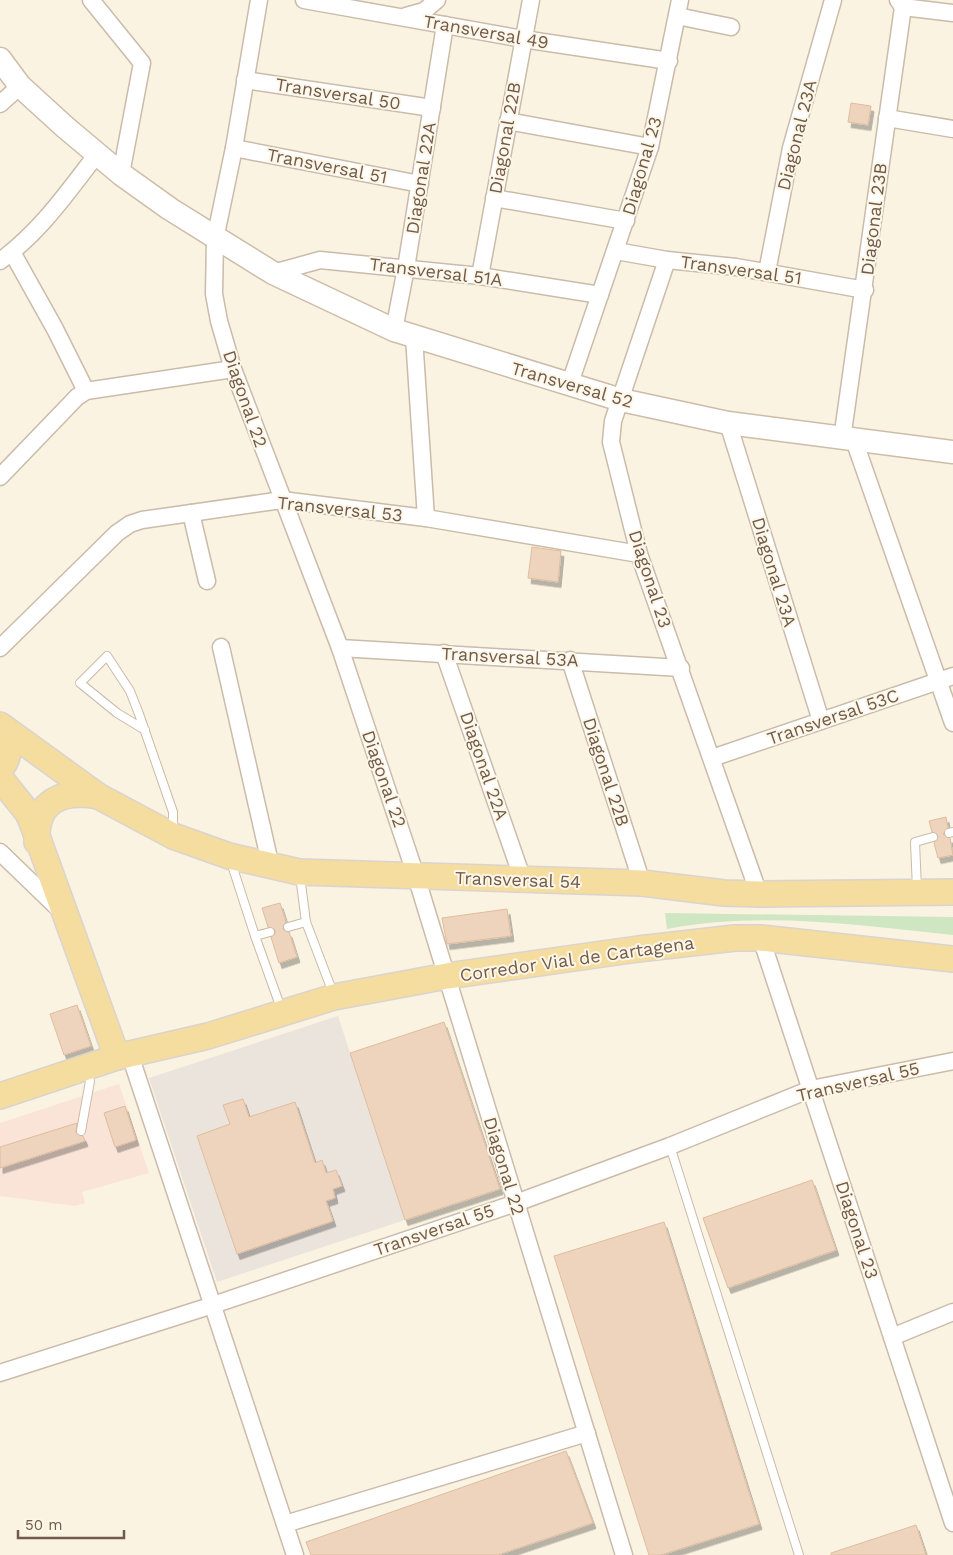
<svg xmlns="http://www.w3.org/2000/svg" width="953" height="1555" font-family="'Work Sans',sans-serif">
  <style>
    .commercial { fill: #fae4d7 }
    .industrial { fill: #eae4dd }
    .green { fill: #cee6c2 }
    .building { fill: #eed4bc; stroke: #dfbc9e; filter: url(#shadow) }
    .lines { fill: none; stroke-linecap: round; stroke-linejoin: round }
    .lane-casing { stroke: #cabbaa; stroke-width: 10 }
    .street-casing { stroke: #cabbaa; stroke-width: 19 }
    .secondary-casing { stroke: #cdbca8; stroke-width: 25 }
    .primary-casing { stroke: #dad4d0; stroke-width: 28 }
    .lane { stroke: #fff; stroke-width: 8 }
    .street { stroke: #fff; stroke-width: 16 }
    .secondary { stroke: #fff; stroke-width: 22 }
    .primary { stroke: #f5dc9f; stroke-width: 25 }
    .labels { text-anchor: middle; stroke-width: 4; stroke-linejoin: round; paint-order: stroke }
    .street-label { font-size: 18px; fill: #705b4b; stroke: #fef7e8 }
  </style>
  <defs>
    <filter id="shadow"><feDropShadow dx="3" dy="5.5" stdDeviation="0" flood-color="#0004"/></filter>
  </defs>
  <rect width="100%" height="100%" fill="#faf3e2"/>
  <path class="commercial" d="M119,1084L149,1173L82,1192L85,1203L75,1206L0,1196V1123Z"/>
  <path class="industrial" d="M338,1016L405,1220L217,1282L149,1078Z"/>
  <path class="green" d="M665,913L953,917V935C858,925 762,911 667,929Z"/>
  <g class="building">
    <path d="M851,103L871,106L868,125L848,122Z"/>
    <path d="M532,547L561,551L558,582L528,578Z"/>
    <path d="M946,817L948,828L943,834L950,838L953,855L938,858L934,843L938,836L932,832L929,821Z"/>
    <path d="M280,903L286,922L283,929L289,932L297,957L279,963L271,937L275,934V930L268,927L262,908Z"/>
    <path d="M507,909L511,936L447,944L442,918Z"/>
    <path d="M77,1005L91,1046L64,1055L50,1014Z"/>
    <path d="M444,1022L500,1189L405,1220L350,1053Z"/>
    <path d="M243,1099L249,1117L295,1102L315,1163L322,1160L326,1173L336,1170L342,1186L333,1189L335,1198L326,1201L333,1221L237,1254L197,1136L230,1124L223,1105Z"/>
    <path d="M125,1106L136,1140L115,1147L104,1113Z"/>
    <path d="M77,1123L76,1133L83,1136L85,1141L0,1168V1147Z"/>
    <path d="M812,1180L836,1250L728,1288L703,1218Z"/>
    <path d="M664,1222L759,1524L661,1555H649L554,1256Z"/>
    <path d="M566,1451L593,1523L498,1555H311L306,1542Z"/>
    <path d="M916,1525L926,1555H831V1553Z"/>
  </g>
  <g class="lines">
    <defs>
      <g id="lane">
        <path d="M145,730L117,713L80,683L107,656L130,691L139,714L173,812V832"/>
        <path d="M949,833L953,832"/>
        <path d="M231,862L255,936"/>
        <path d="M300,876L306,922"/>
        <path d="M917,889L915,842L933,837"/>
        <path d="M288,927L306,922L333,993"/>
        <path d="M270,932L255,936L282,1011"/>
        <path d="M81,1131L90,1081"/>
        <path d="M670,1146L799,1555"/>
      </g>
      <g id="street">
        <path d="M91,0L142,63L121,174"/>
        <path d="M259,0L234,148L215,239L214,294L219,321L233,369L340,648L416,876L624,1555"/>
        <path d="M304,0L523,39L669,61"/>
        <path d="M903,7L953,13"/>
        <path d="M406,16L424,11L437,0"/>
        <path d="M677,16L731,27"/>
        <path d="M245,80L432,108"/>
        <path d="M0,104L20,86"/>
        <path d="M887,118L953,129"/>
        <path d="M508,121L650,147"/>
        <path d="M234,148L420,184"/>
        <path d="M494,198L626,221"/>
        <path d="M616,251L667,260L736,267L865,290"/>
        <path d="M12,252L55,329L86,391"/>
        <path d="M667,260L613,421L611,442L639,554L759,894"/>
        <path d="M0,261C40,232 67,193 97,154"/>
        <path d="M767,272L791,148L833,0"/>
        <path d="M273,273L320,260L480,276L600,295"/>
        <path d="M480,276L531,0"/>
        <path d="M394,330L406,268L445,25"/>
        <path d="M414,337L426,518"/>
        <path d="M569,386L650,147L680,0"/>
        <path d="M728,423L821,721"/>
        <path d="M842,439L903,7L898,0"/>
        <path d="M854,440L953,723"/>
        <path d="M0,477L77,397L86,391L233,369"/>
        <path d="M191,513L207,581"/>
        <path d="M221,647L271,867"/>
        <path d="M0,648L117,533L130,524L142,520L282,500L426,518L639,554"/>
        <path d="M340,648L681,668"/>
        <path d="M444,653L523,880"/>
        <path d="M570,660L642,883"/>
        <path d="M712,758L953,676"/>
        <path d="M0,852L61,911"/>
        <path d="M761,938L953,1523"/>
        <path d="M134,1067L295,1555"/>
        <path d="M892,1337L953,1312"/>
        <path d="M0,1373L213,1305L516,1203L670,1146L811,1089L953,1061"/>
        <path d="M285,1524L587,1433"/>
      </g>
      <path id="secondary" d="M0,59L20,86L65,127L121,174L170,209L273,273L394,330L621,400L728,423L953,452"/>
      <g id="primary">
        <path d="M0,725L98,796L173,836L229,856L299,872L642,883L724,893L759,894L953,892"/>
        <path d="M0,769C11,757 10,742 4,728"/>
        <path d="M0,778L28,813L33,825L117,1057"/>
        <path d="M37,842C35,800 62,790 98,796"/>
        <path d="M0,1096L117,1057L208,1036L334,997L447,976L638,949L735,938H761L953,959"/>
      </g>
    </defs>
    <use href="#lane" class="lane-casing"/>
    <use href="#street" class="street-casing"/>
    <use href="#secondary" class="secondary-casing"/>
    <use href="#primary" class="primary-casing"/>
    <use href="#lane" class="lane"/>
    <use href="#street" class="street"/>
    <use href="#secondary" class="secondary"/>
    <use href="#primary" class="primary"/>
  </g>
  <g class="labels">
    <g class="street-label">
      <text transform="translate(486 32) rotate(10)" y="6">Transversal 49</text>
      <text transform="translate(338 94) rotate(9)" y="6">Transversal 50</text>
      <text transform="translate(797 135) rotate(-76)" y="6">Diagonal 23A</text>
      <text transform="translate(505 138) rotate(-80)" y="6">Diagonal 22B</text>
      <text transform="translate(327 166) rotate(11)" y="6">Transversal 51</text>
      <text transform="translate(642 166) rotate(-74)" y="6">Diagonal 23</text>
      <text transform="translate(421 178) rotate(-81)" y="6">Diagonal 22A</text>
      <text transform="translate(874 219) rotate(-83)" y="6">Diagonal 23B</text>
      <text transform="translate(741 270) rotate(8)" y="6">Transversal 51</text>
      <text transform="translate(436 272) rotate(7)" y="6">Transversal 51A</text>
      <text transform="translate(572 385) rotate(16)" y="6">Transversal 52</text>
      <text transform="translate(245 399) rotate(71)" y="6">Diagonal 22</text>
      <text transform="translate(340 509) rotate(6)" y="6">Transversal 53</text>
      <text transform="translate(774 572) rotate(73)" y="6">Diagonal 23A</text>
      <text transform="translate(650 579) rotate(72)" y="6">Diagonal 23</text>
      <text transform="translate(510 657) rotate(3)" y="6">Transversal 53A</text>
      <text transform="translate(833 717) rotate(-19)" y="6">Transversal 53C</text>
      <text transform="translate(484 766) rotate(71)" y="6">Diagonal 22A</text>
      <text transform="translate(606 772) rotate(72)" y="6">Diagonal 22B</text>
      <text transform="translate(384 779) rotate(71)" y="6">Diagonal 22</text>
      <text transform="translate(518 880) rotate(2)" y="6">Transversal 54</text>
      <text transform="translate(577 959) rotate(-8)" y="6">Corredor Vial de Cartagena</text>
      <text transform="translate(858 1082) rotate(-13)" y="6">Transversal 55</text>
      <text transform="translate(504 1166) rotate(73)" y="6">Diagonal 22</text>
      <text transform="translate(434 1230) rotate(-19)" y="6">Transversal 55</text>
      <text transform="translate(857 1230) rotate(72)" y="6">Diagonal 23</text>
    </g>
  </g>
  <path d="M18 1530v8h106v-8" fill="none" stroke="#705b4b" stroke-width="2.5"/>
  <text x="25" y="1530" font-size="15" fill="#705b4b" stroke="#fef7e8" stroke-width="4" paint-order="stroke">50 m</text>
</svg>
